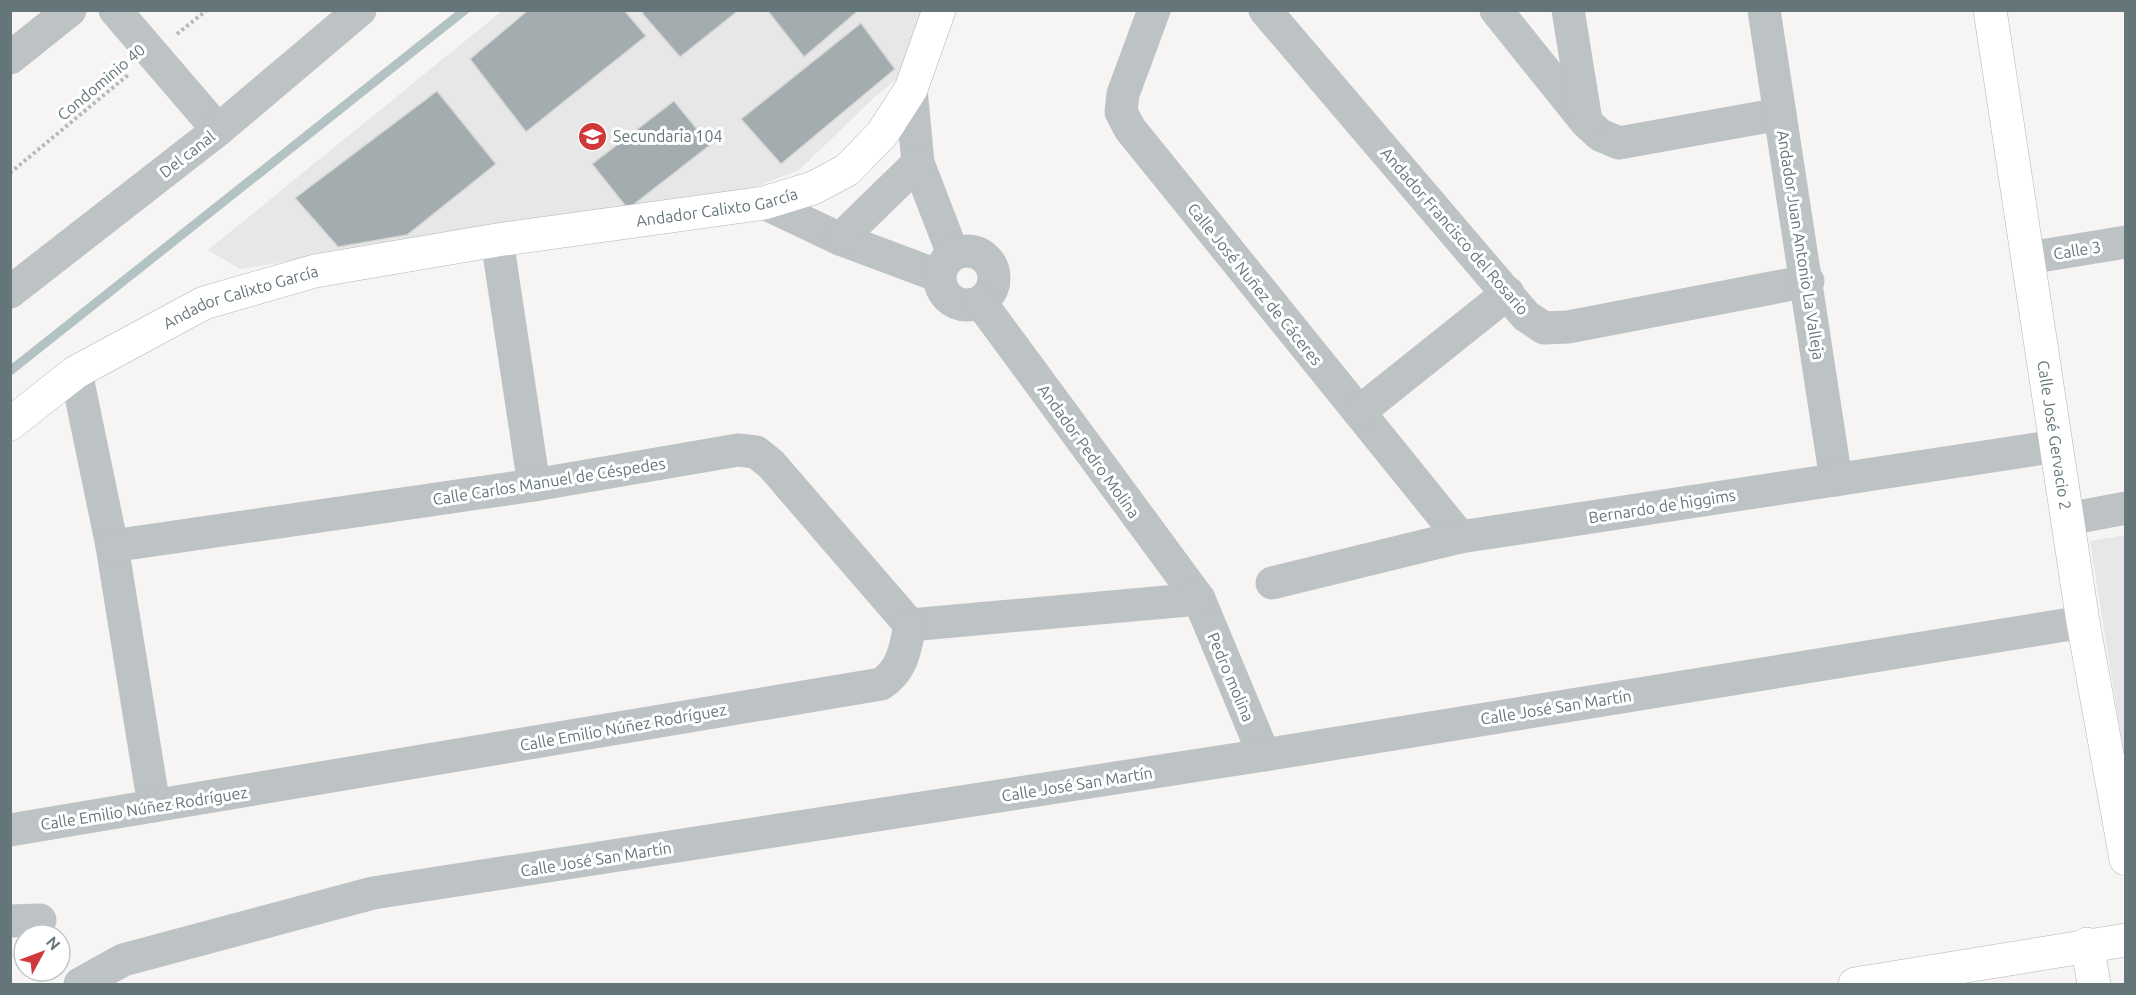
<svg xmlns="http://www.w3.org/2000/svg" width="2136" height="995" font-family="Ubuntu,sans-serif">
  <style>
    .built { fill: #e6e7e6 }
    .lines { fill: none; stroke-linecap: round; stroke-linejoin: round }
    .stream { stroke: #b3c2c2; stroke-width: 9 }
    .building { fill: #a3adaf; stroke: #d7d7d5; stroke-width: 1.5 }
    .secondary-casing { stroke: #adb5b7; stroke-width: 34 }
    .path { stroke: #b5b9ba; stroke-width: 4; stroke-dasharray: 3 3; stroke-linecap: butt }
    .street { stroke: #bdc2c4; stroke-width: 33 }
    .secondary { stroke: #fff; stroke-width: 33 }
    .labels { text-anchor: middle; stroke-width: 6; stroke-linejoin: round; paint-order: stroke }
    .street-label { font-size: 16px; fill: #64767a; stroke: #fff }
    .poi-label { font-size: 16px; fill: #64767a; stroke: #fff; text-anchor: start }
  </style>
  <rect width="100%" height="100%" fill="#f6f5f3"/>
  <g class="built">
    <path d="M502,11H937L922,59L877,95L799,170L748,190L240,269L208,250Z"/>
    <path d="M2125,535H2126L2125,761L2090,541Z"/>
  </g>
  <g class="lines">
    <path class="stream" d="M10,371L465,10"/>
  </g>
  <g class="building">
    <path d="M528,10H624L646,36L526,132L470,59Z"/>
    <path d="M645,10H739L680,57L642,13Z"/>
    <path d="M767,10H859L804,57Z"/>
    <path d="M861,23L895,69L781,164L741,119Z"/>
    <path d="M437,91L496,164L407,235L338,247L295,198Z"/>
    <path d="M674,101L710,145L628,209L592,164Z"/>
  </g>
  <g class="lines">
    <defs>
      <g id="secondary">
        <path id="s1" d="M1990,10L2083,622L2126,859"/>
        <path id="s2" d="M10,424L76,372L204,303L315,271L497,240L764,203L813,188L847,170L882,134L911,89L939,10"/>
        <path d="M2087,944L2094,984"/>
        <path d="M1855,984L2126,940"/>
      </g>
    </defs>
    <use href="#secondary" class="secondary-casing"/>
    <g class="path">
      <path d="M177,34L207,10"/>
      <path d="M10,173L128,75"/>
    </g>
    <g class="street">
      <path d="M115,10L218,130"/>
      <path d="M1154,10L1123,94L1121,112L1130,129L1460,537"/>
      <path d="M1265,10L1526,316L1544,328L1568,327L1808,281"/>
      <path d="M1496,10L1586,122L1600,135L1619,143L1780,114"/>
      <path d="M1568,10L1586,121"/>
      <path d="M1764,10L1836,480"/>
      <path d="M10,58L70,10"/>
      <path d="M911,89L918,163L953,254"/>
      <path d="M764,203L840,239L939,276"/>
      <path d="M840,239L918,163"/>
      <path d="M497,240L534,485"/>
      <circle cx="967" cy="278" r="27"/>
      <path d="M2028,258L2126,242"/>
      <path d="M10,292L218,130L360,10"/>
      <path d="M981,303L1199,599L1264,755"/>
      <path d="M76,372L112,546L154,806"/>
      <path d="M1359,412L1508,293"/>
      <path d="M2068,519L2126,508"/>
      <path d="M112,546L534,485L738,450L756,452L771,464L910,625"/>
      <path d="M1272,583L1460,537L2057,446"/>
      <path d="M910,625L1199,599"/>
      <path d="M10,830L881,684C903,670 905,649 910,625"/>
      <path d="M10,921L40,920"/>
      <path d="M80,984L123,960L373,893L1264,755L2083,622"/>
    </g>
    <use href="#secondary" class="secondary"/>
  </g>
  <defs>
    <symbol id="school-disc" viewBox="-11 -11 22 22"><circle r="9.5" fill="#cf393a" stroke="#fff"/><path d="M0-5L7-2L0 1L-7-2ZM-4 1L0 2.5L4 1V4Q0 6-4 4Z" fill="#fff"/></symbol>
  </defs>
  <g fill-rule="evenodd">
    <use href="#school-disc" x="576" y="120" width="33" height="33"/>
  </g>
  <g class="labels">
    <g class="street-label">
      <text transform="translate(101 82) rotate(-40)" y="6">Condominio 40</text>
      <text transform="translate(187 154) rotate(-38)" y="6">Del canal</text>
      <text dy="6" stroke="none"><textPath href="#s2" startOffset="752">Andador Calixto García</textPath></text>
      <text transform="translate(1455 231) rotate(49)" y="6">Andador Francisco del Rosario</text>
      <text transform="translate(1801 245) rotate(81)" y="6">Andador Juan Antonio La Valleja</text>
      <text transform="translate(2077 250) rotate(-9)" y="6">Calle 3</text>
      <text transform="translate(1255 284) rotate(51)" y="6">Calle José Nuñez de Cáceres</text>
      <text dy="6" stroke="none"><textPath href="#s2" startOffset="266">Andador Calixto García</textPath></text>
      <text dy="6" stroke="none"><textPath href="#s1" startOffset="430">Calle José Gervacio 2</textPath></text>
      <text transform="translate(1089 451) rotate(54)" y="6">Andador Pedro Molina</text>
      <text transform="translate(549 481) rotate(-9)" y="6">Calle Carlos Manuel de Céspedes</text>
      <text transform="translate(1662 506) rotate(-9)" y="6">Bernardo de higgims</text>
      <text transform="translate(1231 677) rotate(67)" y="6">Pedro molina</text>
      <text transform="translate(1556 707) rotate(-9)" y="6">Calle José San Martín</text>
      <text transform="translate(623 727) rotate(-10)" y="6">Calle Emilio Núñez Rodríguez</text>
      <text transform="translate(1077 784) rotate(-9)" y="6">Calle José San Martín</text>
      <text transform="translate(144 808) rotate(-9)" y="6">Calle Emilio Núñez Rodríguez</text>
      <text transform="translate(596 859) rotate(-9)" y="6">Calle José San Martín</text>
    </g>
    <g class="poi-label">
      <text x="613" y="142">Secundaria 104</text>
    </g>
  </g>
  <rect width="2136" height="995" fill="none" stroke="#64767a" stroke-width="24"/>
  <g transform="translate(42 953) rotate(49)"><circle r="28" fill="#ffffff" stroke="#c1c8ca" stroke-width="1.5"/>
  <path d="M0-4.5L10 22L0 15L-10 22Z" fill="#cf393a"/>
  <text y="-9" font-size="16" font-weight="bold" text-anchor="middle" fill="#64767a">N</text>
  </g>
</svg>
